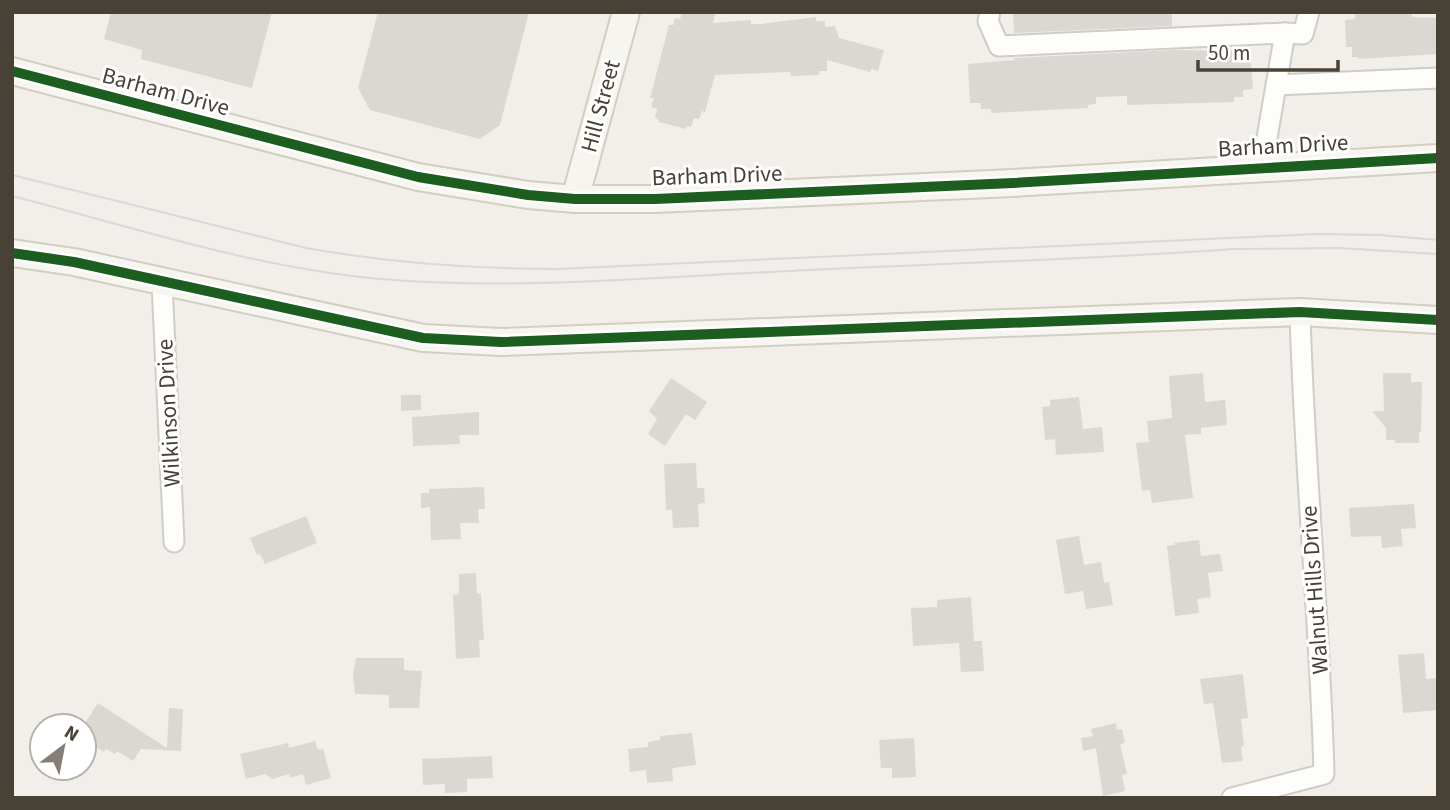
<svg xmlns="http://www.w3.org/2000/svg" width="1450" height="810" font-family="'Source Sans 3',sans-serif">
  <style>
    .building { fill: #dbd8d3 }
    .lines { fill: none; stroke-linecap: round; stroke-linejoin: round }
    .street-casing { stroke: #d0cdc8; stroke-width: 23 }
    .secondary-casing { stroke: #d3cec2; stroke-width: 30 }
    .street { stroke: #fdfdfc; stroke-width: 19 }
    .secondary { stroke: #f7f5ef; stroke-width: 26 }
    .tram { stroke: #d9d9d8; stroke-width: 2 }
    .cycleway-casing { stroke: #fff; stroke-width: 15 }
    .cycleway { stroke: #1b5e20; stroke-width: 10 }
    .labels { text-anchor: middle; stroke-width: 6; stroke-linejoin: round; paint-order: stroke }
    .street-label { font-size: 23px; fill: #484135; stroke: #fff }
  </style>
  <rect width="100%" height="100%" fill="#f2efea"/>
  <g class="building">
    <path d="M111,12H272L252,88L141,59L142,50L104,39Z"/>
    <path d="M378,12H529L500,125L480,139L370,110L358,88Z"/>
    <path d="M682,12H716L713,23L751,20V24H760L816,17V21H825V27L835,26L839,38L884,50L878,71L871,69L870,72L827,60V71H819V75L791,76L790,72L715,75L705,112L702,111L699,119L694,118L691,127L686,126V129L659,122V120L655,118L657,109L651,107L654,98H650L669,25H673L675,18L680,19Z"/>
    <path d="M1013,12H1172V26L1014,33Z"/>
    <path d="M1355,12H1412V17L1438,18V54L1359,59L1358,57H1352V47H1346L1345,20L1355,19Z"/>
    <path d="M1173,50L1250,51L1253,89L1243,90V97H1234V102L1127,105V96L1096,97V104L1088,105V108L991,113V109H981V103H970L968,64L1015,60L1014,58Z"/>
    <path d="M1203,373L1205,402L1225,400L1227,425L1201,428V434L1185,435L1193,498L1152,503L1150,490L1142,491L1136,443L1149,442L1147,421L1172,418L1169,376Z"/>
    <path d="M1383,373H1411V382H1422L1421,432H1419V443H1395V440H1386V428L1372,411H1384Z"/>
    <path d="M671,378L707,402L695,420L686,414L665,446L648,434L657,419L649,411Z"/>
    <path d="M401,395H421V410L401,411Z"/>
    <path d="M1079,397L1083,429L1102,427L1104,452L1056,455L1055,439L1045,440L1042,407L1050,406V400Z"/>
    <path d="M479,412V435H459L460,444L413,446L412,417Z"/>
    <path d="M696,463L697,488H704L705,503L698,504L699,527L673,528L672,510H666L664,464Z"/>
    <path d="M484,487L485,509H478L479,523H460L461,539L431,540L430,507L421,508V493H429V489Z"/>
    <path d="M1414,504L1416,528L1401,529L1403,546L1382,548L1381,536L1351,537L1349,508Z"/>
    <path d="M306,516L317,543L265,564L260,554L257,555L250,538Z"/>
    <path d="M1079,536L1084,565L1101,562L1104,583L1109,582L1113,605L1086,609L1083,591L1065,594L1056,540Z"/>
    <path d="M1199,540L1201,556L1220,554L1223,571L1208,573L1211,597L1197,599L1199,613L1175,616L1167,546L1175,545L1174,543Z"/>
    <path d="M476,573L477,594L481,593L484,640H479L480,657L456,659L453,595L459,594V574Z"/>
    <path d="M971,597L974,641H982L984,671L961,672L959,643L913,646L911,608L937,607V600Z"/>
    <path d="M1424,653L1426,679L1438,678V710L1403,713L1398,655Z"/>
    <path d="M356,658H404V670L422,671L419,708H389V695L355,694L353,676Z"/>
    <path d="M1243,674L1248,718L1241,719L1244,746L1241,747L1243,761L1222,763L1213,703L1204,704L1200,679Z"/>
    <path d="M98,703L167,748L169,708L183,709L181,751L141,749L133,761L117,751L115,754L106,749L104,752L94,746L84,761V725Z"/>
    <path d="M1116,723L1117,730L1122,729L1125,743L1120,744L1127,774L1122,775L1125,791L1103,796L1096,748L1083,751L1081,738L1093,736L1091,729Z"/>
    <path d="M692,733L696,765L672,768L673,781L647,783L646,770L630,772L628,749L648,747V742L660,740V736Z"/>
    <path d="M914,738L916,777L892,778V768H881L879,740Z"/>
    <path d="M315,741L318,750L323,749L331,778L306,785L303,774L290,778L289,774L272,779L265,774L246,779L240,754L288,743L289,748Z"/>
    <path d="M492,756L493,778L467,779V792L445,793V784L423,785L422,759Z"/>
  </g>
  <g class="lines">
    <defs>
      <g id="street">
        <path d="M990,12L988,21L999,46L1285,33L1262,167"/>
        <path d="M1285,33L1303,34L1309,12"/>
        <path d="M1276,85L1438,78"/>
        <path d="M162,283L174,542"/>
        <path d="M1232,798L1324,774C1320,620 1304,466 1300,312"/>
      </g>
      <g id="secondary">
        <path d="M12,71L418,177L528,195L575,199H655L1013,183L1438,158"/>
        <path d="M575,199L626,12"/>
        <path d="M12,253L74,262L423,338L501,342L1300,312L1438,320"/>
      </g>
    </defs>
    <use href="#street" class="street-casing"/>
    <use href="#secondary" class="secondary-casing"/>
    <use href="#street" class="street"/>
    <use href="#secondary" class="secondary"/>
    <g class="tram">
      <path d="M12,175L306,248C390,263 473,269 558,269L1317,234L1380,235L1438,240"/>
      <path d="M12,196C133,227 255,268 380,279C510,290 641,278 770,272C925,264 1080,260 1234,249L1339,248L1438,254"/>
    </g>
    <defs>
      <g id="cycleway">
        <path d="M12,71L418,177L528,195L575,199H655L1013,183L1438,158"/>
        <path d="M12,253L74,262L423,338L501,342L1300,312L1438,320"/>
      </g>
    </defs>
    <use href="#cycleway" class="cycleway-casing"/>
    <use href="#cycleway" class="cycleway"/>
  </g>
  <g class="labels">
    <g class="street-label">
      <text transform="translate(166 91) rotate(15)" y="8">Barham Drive</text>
      <text transform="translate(600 106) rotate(-75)" y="8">Hill Street</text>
      <text transform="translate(1283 145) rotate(-3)" y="8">Barham Drive</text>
      <text transform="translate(717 175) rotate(-2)" y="8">Barham Drive</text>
      <text transform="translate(168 413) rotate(-93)" y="8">Wilkinson Drive</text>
      <text transform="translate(1314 590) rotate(-94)" y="8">Walnut Hills Drive</text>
    </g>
  </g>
  <rect width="1450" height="810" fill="none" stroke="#484135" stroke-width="28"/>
  <g transform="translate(63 747) rotate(32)"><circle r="33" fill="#ffffff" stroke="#b6b3ae" stroke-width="2"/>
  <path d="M0-5L12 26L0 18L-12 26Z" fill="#847e74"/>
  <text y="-10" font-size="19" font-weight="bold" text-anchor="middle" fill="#484135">N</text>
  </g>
  <path d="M1198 60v10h140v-10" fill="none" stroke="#484135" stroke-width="3.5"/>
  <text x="1208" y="60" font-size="21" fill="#484135" stroke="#ffffff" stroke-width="5" paint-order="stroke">50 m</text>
</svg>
